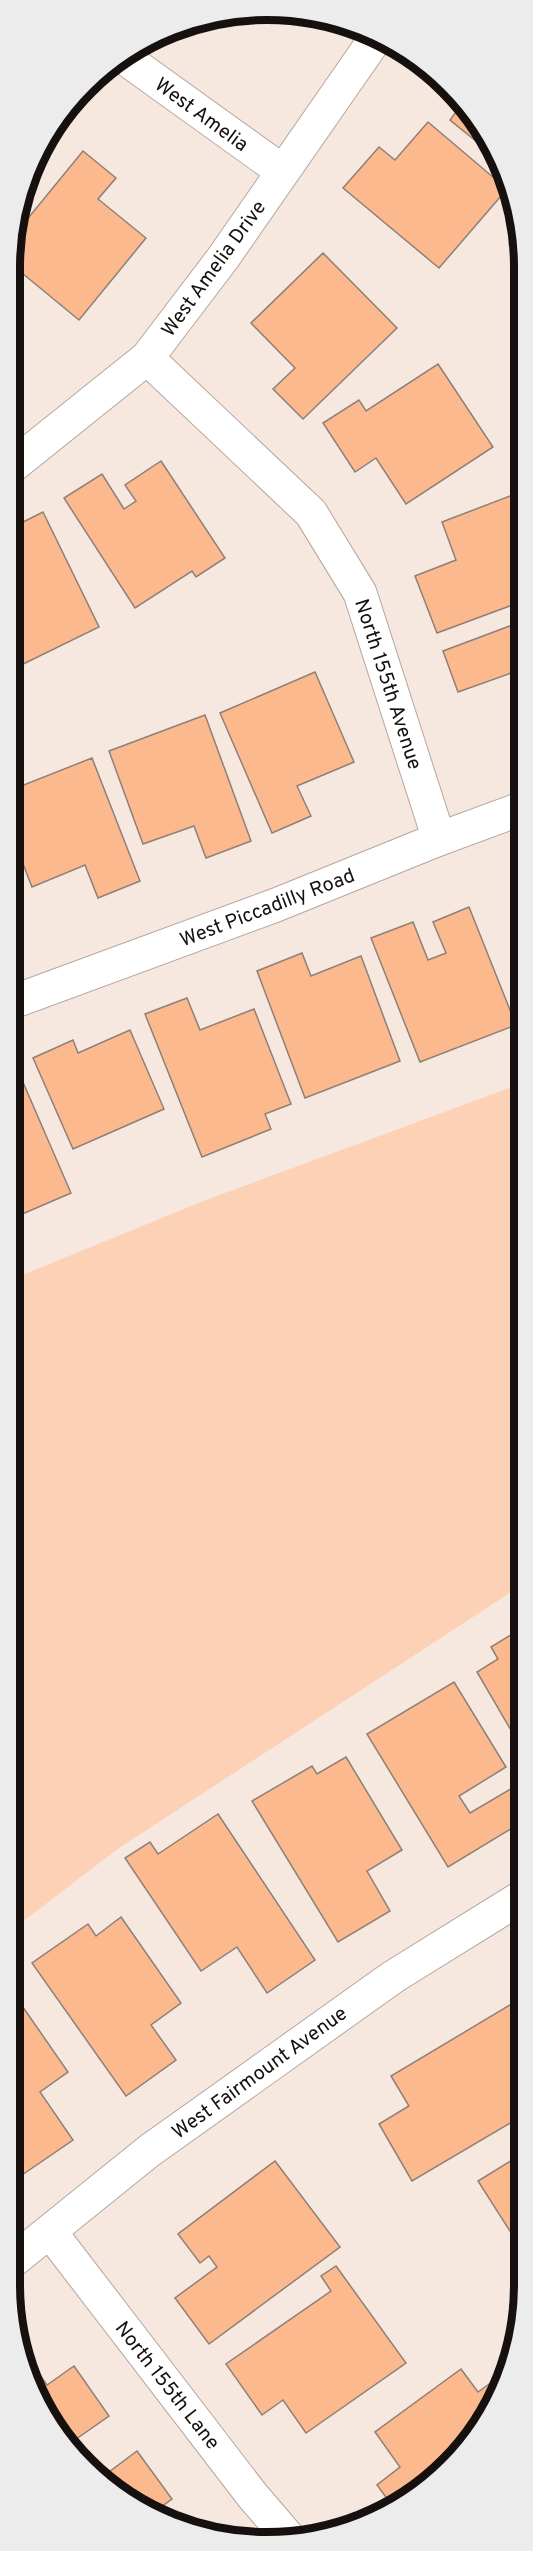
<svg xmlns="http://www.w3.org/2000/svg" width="533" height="2551" font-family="Overpass,sans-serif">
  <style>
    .green { fill: #fdd1b6 }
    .building { fill: #fdb98e; stroke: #8d8078; stroke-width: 1.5 }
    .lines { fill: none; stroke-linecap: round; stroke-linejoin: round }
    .minor-casing { stroke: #b4a79e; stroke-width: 35 }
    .minor { stroke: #fff; stroke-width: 33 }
    .labels { text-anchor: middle; stroke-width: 4.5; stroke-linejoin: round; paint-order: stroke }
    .street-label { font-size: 20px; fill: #16110e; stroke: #fff }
    .rim { fill: none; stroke: #16110e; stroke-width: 8 }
  </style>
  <rect width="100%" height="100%" fill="#f6e7df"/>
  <path class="green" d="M523,1083L522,1585L119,1848L9,1932L10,1280L211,1198Z"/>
  <g class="building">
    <path d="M462,104L498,159L450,120Z"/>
    <path d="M428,122L507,189L439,268L343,188L379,147L395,160Z"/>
    <path d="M83,151L116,178L98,199L146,238L79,320L11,264V239Z"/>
    <path d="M323,253L397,328L303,419L273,389L295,368L251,323Z"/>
    <path d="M438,364L493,447L406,504L376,458L355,472L323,423L359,400L366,411Z"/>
    <path d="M161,461L225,558L196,577L192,571L135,608L64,498L102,474L124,509L136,501L125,485Z"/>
    <path d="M523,491V601L437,633L415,576L456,560L442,522Z"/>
    <path d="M43,512L99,627L11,670V557L18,554L11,539V528Z"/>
    <path d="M523,621V696L514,672L458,692L443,651Z"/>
    <path d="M315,672L354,762L297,786L311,816L272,833L220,713Z"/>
    <path d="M205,715L251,841L206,858L194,826L143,844L109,751Z"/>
    <path d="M92,758L140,881L98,898L85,865L32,887L11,833V790Z"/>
    <path d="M523,870V901L513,875Z"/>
    <path d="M10,900L20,927L10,930Z"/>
    <path d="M469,907L516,1025L420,1062L371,938L413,922L428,960L446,953L433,922Z"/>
    <path d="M302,953L311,976L361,956L400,1061L305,1098L257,971Z"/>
    <path d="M187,998L200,1030L254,1009L291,1104L265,1114L271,1129L202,1157L145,1014Z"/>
    <path d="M130,1030L164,1109L73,1149L33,1058L73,1040L78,1053Z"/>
    <path d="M22,1080L71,1193L13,1218L10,1210V1085Z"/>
    <path d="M522,1628V1749L477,1672L498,1659L491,1647Z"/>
    <path d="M454,1682L506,1767L459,1796L470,1813L519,1784L522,1789V1822L448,1867L367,1734Z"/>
    <path d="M346,1757L402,1850L367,1871L390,1911L338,1942L252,1801L312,1766L317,1774Z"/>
    <path d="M218,1814L315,1960L267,1993L237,1947L201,1971L125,1858L150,1842L158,1854Z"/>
    <path d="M121,1917L181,2003L151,2025L176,2060L126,2096L32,1963L88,1924L96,1936Z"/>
    <path d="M9,1987L68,2072L40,2092L73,2140L19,2177L9,2163Z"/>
    <path d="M520,1999L522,2003V2116L412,2181L379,2124L409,2106L391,2076Z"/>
    <path d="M522,2154V2250L478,2181Z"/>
    <path d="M275,2161L340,2247L209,2344L175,2298L217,2267L209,2256L200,2263L178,2234Z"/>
    <path d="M336,2266L406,2363L306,2433L283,2400L262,2415L226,2364L331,2291L321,2276Z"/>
    <path d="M25,2354L47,2385L74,2366L109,2416L69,2444L28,2383L23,2355Z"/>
    <path d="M461,2369L478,2392L492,2382L497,2390L490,2413L436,2478L391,2504L377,2485L400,2467L375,2432Z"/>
    <path d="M137,2451L172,2499L151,2514L101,2478Z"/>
  </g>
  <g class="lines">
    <defs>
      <g id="minor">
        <path d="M122,56L282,171"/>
        <path d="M147,358L311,513L360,593L439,839"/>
        <path d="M11,467L147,358L223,258L378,35"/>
        <path d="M10,1003L276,905L439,839L523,808"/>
        <path d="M51,2233L252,2495L288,2537"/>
        <path d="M9,2264L149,2151L393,1977L522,1897"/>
      </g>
    </defs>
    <use href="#minor" class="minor-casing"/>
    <use href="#minor" class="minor"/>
  </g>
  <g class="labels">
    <g class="street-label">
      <text transform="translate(202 114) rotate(36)" y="7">West Amelia</text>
      <text transform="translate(213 268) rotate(-54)" y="7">West Amelia Drive</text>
      <text transform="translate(389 684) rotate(72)" y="7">North 155th Avenue</text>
      <text transform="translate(267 907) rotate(-21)" y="7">West Piccadilly Road</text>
      <text transform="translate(259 2072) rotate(-36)" y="7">West Fairmount Avenue</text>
      <text transform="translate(168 2385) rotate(52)" y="7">North 155th Lane</text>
    </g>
  </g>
  <path d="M0 0H533V2551H0ZM267 20H267A247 247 0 0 1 514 267V2285A247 247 0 0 1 267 2532H267A247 247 0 0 1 20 2285V267A247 247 0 0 1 267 20Z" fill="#ececec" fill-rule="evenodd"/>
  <path class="rim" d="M267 20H267A247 247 0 0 1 514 267V2285A247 247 0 0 1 267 2532H267A247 247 0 0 1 20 2285V267A247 247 0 0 1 267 20Z"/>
</svg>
